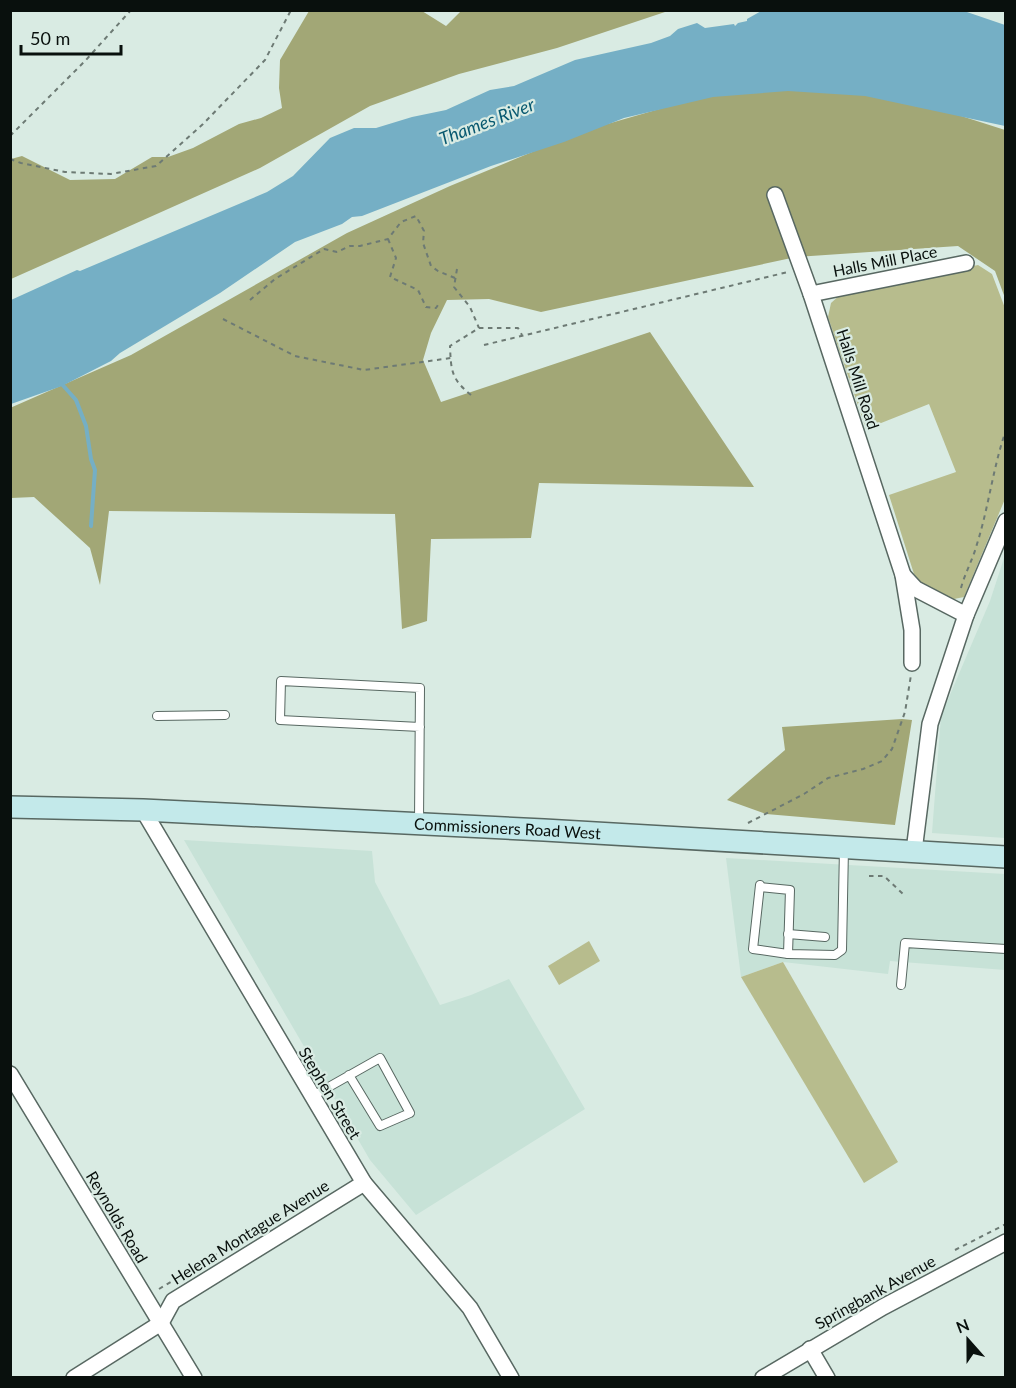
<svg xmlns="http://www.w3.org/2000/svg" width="1016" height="1388" font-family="Lato,sans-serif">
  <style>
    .built { fill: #c7e2d7 }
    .green { fill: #b7bc8d }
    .forest { fill: #a2a776 }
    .water { fill: #75afc5 }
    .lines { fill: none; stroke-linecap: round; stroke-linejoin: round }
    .stream { stroke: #75afc5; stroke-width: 4 }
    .lane-casing { stroke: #586862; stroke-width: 10 }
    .street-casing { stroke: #586862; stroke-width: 18 }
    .secondary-casing { stroke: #586862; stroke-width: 24 }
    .path { stroke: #6d7a74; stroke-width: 2; stroke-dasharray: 4.5 4.5; stroke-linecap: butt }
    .lane { stroke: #fff; stroke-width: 8 }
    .street { stroke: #fff; stroke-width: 15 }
    .secondary { stroke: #c3e9ea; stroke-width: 21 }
    .labels { text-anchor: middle; stroke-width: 4.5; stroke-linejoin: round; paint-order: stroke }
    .street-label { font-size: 16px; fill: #09100d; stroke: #d9ebe3 }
    .water-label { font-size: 18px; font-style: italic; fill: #085970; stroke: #d9ebe3 }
  </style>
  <rect width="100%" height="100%" fill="#d9ebe3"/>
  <g class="built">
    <path d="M1005,555V838L932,833L941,716L990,601Z"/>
    <path d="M184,840L372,851L375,882L440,1005L471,995L509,979L585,1109L416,1215L370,1160Z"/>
    <path d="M726,858L1005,874V970L890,961L888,974L783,962L741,977Z"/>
  </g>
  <g class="green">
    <path d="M978,265L992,274L1005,308V499L964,597L954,599L942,597L925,587L914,574L889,495L956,472L929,404L866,429L828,317L831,303L840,295Z"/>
    <path d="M589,941L600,961L559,985L548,966Z"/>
    <path d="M783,962L898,1162L864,1183L741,977Z"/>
  </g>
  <g class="forest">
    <path d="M309,11H422L446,26L461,11H668L557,48L459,74L370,106L260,168L11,279V159L22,156L70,180L115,179L152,157H168L193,148L239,124L261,118L282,108L279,88L280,60Z"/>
    <path d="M833,75L1005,130V298L995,271L958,246L796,257L541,312L489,299L447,300L431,333L423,360L441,402L650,332L754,487L539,483L531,538L431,539L427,621L402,629L395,514L109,511L100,585L90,548L34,497L11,498L10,408L131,355L347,233L450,186L583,131L701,97Z"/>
    <path d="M902,719L912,720L895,825L766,814L727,800L785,750L782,727Z"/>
  </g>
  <path class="water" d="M763,10L964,11L1005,25V126L865,96L788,91L713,97L624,118L564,142L491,166L362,216L352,217L342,224L295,242L220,293L120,353L111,361L62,386L11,404V300L77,270L80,271L267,192L293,176L330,138L354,128H376L412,117L446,110L490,90L514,86L575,60L651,43L670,36L678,29L697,23L705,28L734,24L735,26L738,23L747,21V19Z"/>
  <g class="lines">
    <path class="stream" d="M60,382L76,400L86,426L91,459L95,470L91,526"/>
    <defs>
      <g id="lane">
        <path d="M157,716L225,715"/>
        <path d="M419,822L420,688L281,681L280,720L420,727"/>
        <path d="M760,885L753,949L788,954L835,955L842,950L844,848"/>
        <path d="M760,887L790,890L788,954"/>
        <path d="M788,934L825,937"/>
        <path d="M901,985L905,943L1006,949"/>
        <path d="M311,1097L380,1058L410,1113L380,1126L349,1075"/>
      </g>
      <g id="street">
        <path d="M775,195L811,294L903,575L912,630V663"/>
        <path d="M811,294L966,263"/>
        <path d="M903,575L916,589L966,615"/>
        <path d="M143,810L364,1183L470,1308L511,1378"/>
        <path d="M914,851L930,724L966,615L1006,521"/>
        <path d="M10,1074L194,1378"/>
        <path d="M810,1349L827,1378"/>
        <path d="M74,1378L161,1323L173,1301L364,1183"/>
        <path d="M763,1378L883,1307L1006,1242"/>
      </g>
      <g id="secondary">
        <path id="s1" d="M10,807L143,810L544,830L1006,857"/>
      </g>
    </defs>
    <use href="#lane" class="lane-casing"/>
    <use href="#street" class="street-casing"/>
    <use href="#secondary" class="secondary-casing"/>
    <g class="path">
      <path d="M10,136L85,61L131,10"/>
      <path d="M10,159L21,163L65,172L111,174L156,166L203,124L265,60L291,10"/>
      <path d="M388,239L396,258L390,277L418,290L426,307L436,308L440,302"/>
      <path d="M457,269L454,287L470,307L479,328"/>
      <path d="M250,300L275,279L324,249L337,252L350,246H360L388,239L401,222L416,216L424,231L423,243L431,266L438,271L455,278"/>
      <path d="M223,319L295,356L364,370L451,358"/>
      <path d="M484,345L788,272"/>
      <path d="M471,395C451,379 451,370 450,346L479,328H518L522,335"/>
      <path d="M961,588C965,573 973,559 977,544C989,506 993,467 1006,430"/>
      <path d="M748,823L804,794L828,778L863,769L882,761L892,749L905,712L911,675"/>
      <path d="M869,876H884L903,894"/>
      <path d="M955,1250L1006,1224"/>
      <path d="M159,1289L280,1216"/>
    </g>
    <use href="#lane" class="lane"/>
    <use href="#street" class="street"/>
    <use href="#secondary" class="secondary"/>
  </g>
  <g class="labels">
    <g class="street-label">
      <text transform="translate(885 261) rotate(-11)" y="6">Halls Mill Place</text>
      <text transform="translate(858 379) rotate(72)" y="6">Halls Mill Road</text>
      <text dy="6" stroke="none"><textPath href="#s1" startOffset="498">Commissioners Road West</textPath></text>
      <text transform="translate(330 1093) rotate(59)" y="6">Stephen Street</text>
      <text transform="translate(117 1217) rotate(59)" y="6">Reynolds Road</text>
      <text transform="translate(250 1232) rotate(-32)" y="6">Helena Montague Avenue</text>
      <text transform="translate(875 1292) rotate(-29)" y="6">Springbank Avenue</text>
    </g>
    <g class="water-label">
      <text transform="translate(487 122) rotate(-21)" y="6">Thames River</text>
    </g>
  </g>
  <rect width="1016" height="1388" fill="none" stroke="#09100d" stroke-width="24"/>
  <g transform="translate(968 1340) rotate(339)" stroke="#d9ebe3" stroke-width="4.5" paint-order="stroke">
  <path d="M0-4.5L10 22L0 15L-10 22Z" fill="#09100d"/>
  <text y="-9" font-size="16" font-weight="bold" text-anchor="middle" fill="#09100d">N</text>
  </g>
  <path d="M21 45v9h100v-9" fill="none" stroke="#09100d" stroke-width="3"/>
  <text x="30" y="45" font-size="18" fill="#09100d" stroke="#d9ebe3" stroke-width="4.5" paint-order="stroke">50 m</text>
</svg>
